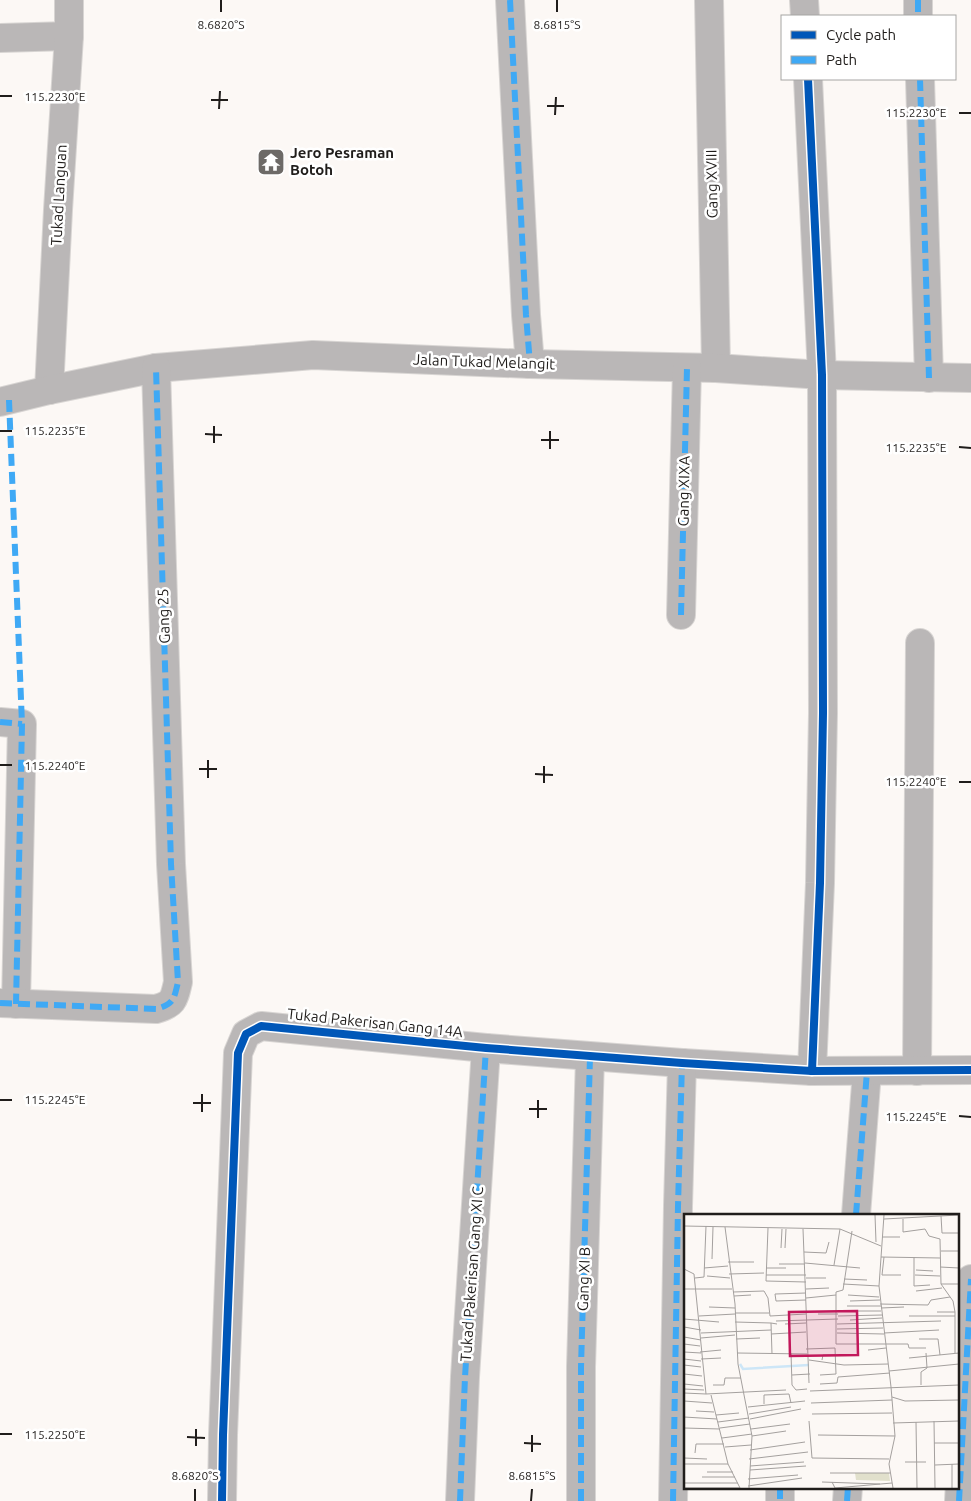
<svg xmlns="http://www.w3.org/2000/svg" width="971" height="1501" font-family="Ubuntu,sans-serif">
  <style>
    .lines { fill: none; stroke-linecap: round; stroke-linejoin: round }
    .street-casing { stroke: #d8d5d3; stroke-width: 30 }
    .street { stroke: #bab7b7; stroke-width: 28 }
    .quiet { stroke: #3fa9f5; stroke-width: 6; stroke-dasharray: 12 6; stroke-linecap: butt }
    .cycleway-casing { stroke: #fff; stroke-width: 11 }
    .cycleway { stroke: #0057b8; stroke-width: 8 }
    .ticks { fill: none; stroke: #201d1b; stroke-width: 2 }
    .labels { text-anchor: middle; stroke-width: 5; stroke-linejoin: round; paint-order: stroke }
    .poi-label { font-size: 15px; font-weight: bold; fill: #201d1b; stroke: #fff; text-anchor: start }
    .street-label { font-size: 15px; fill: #201d1b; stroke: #fff }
    .inset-river { fill: none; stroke: #cde6f7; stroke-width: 2.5 }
    .inset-road { fill: none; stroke: #a4a09e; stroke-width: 1 }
    .view { fill: #c2185b; fill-opacity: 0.15; stroke: #c2185b; stroke-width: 2.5 }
    .inset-edge { fill: none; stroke: #201d1b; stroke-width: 2.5 }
    .ticks-label { font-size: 12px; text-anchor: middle; fill: #201d1b; stroke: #fff; stroke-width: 5; stroke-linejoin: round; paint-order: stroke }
  </style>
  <rect width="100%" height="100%" fill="#fcf8f5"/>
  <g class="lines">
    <defs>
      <g id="street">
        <path d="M510,0L526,315L530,364"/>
        <path d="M709,0L716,368"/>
        <path d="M804,0L805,16"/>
        <path d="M918,0V16"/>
        <path d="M0,38L69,36"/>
        <path d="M808,79L822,375L823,713L820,883L812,1071"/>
        <path d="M920,79L929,378"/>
        <path d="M49,390L58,210L69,36V0"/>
        <path d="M0,402L49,390L156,368L313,355L530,364L716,368L822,375L971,378"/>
        <path d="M681,615L687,368"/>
        <path d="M0,722L22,724L16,1004"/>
        <path d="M0,1003L156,1009C174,1004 174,999 178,982L171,864L156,368"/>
        <path d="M917,1071L920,643"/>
        <path d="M856,1215L867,1071"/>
        <path d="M780,1487V1501"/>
        <path d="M222,1501L223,1435L238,1053L246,1034L261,1026L486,1048L682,1063L812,1071L971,1070"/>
        <path d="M460,1501L465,1377L486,1048"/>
        <path d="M581,1501V1367L590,1057"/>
        <path d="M673,1501L678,1206L682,1063"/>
        <path d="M847,1501L848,1487"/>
        <path d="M959,1501L971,1279"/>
      </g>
    </defs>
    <use href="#street" class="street-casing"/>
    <use href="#street" class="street"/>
    <g class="quiet">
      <path d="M510,0L526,315L530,364"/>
      <path d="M918,0V16"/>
      <path d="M920,79L929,378"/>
      <path d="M9,400L22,724L16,1004"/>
      <path d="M681,615L687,368"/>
      <path d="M0,722L22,724"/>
      <path d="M0,1003L156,1009C174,1004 174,999 178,982L171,864L156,368"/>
      <path d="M856,1215L867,1071"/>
      <path d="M780,1487V1501"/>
      <path d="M460,1501L465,1377L486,1048"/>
      <path d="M581,1501V1367L590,1057"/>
      <path d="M673,1501L678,1206L682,1063"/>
      <path d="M847,1501L848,1487"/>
      <path d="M959,1501L971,1279"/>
    </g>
    <defs>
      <g id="cycleway">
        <path d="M808,79L822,375L823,713L820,883L812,1071"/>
        <path d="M222,1501L223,1435L238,1053L246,1034L261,1026L486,1048L682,1063L812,1071L971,1070"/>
      </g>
    </defs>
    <use href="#cycleway" class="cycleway-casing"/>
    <use href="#cycleway" class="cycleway"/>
  </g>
  <path class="ticks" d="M221,12V0M557,12V0M0,96H12M211,100H228M547,106H564M219,109L220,91M959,113H971M555,115L556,97M0,431H12M205,434L222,435M541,440H559M214,443V426M959,447L971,448M550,449V431M0,765H12M199,769H217M535,774L553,775M208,778V760M959,782H971M544,783V766M0,1100H12M193,1103H211M529,1109H547M202,1112V1094M959,1116L971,1117M538,1118V1100M0,1434H12M187,1437L205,1438M524,1443L541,1444M196,1446V1429M532,1452V1435M195,1501V1489M531,1501L532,1489"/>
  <defs>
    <symbol id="temple-square" viewBox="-11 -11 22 22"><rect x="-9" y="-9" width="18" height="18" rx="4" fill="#6d6a67" stroke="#fff"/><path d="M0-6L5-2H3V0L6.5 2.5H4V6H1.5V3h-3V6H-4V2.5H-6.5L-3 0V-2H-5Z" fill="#fff"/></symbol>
  </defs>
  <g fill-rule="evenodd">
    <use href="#temple-square" x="255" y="146" width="32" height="32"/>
  </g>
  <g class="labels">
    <g class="poi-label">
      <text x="290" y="158">Jero Pesraman<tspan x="290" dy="17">Botoh</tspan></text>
    </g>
    <g class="street-label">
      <text transform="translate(712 184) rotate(-91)" y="5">Gang XVIII</text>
      <text transform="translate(59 195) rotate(-87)" y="5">Tukad Languan</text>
      <text transform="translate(484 362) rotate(2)" y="5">Jalan Tukad Melangit</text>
      <text transform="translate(684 491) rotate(-89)" y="5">Gang XIXA</text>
      <text transform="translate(164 616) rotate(-92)" y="5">Gang 25</text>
      <text transform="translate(375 1023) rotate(6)" y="5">Tukad Pakerisan Gang 14A</text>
      <text transform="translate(472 1274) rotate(-86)" y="5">Tukad Pakerisan Gang XI C</text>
      <text transform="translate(584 1279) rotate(-88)" y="5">Gang XI B</text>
    </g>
  </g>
  <g transform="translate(684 1214)">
    <rect width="275" height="275" fill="#fcf8f5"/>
    <path d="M171,259H205L206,267L172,266Z" fill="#e1e0cc"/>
    <path class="inset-river" d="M56,150L59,155L125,151"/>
    <path class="inset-road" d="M191,1L192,28M200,1L195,72L207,173L211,222L205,250L209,274M257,2L258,19H275M200,5L275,1M219,5V18L241,15L245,22L256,25L257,70L269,87L271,98V139M0,12L156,15L197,32M41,13L51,90L54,150L68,222L65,274M84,14L82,67L122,68M119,15L125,169M168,17L159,76L152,78V130H224L225,134H242M198,23H216M97,34L98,15M101,34L102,15M257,37H275M120,38L142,39L145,28M197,43L256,44M200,43L198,61H217M230,43V72L246,71M28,45L29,13M44,48H70M121,49L176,54M95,50H121M150,51L156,15M256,53L275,54M20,54L44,52M82,54H102M0,55L10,60L22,180L102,176M232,56L249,57M45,60L80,59M82,61H122M231,61L256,62M23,62L46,64M11,64L20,63L22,12M122,64H142M160,65L183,66M159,70L195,72M257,70H275M0,75H48M122,75L145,74M232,77L258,74M49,78L80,77L84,84L86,102L122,100M122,79L91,80L92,87L122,86M164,81L195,83M50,82L67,81M122,84L152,81M166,87L196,86M196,90L244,91L247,86L266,83M163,92H197M25,93L51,94M197,94L220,93M153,97H197M253,98H271M51,99H85M134,100H154M15,102L51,100M154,102L198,101M225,102H271M0,105L35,108M166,106L198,104M92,107L154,105M51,108L87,109M101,110L122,109M153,110L257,107M0,113L17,116M153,115L199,114M17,119L87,116M153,119L200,120M200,119L255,116M87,120L122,118M0,123L17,126M17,124L51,121M52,125L76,124M235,125H254L256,141M0,130L16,132M122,135L151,134L152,160L136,161M184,136L202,134M0,138L17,139M16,138L37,136M53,139L123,140M107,139L108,171L112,176L123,175M88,140L87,109L93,110M225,144L275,139M0,145L17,147M17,145L37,144M125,146L160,151L204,150M138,146L139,141H151M0,151L17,153M205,157L275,150M0,160L18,162M108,161L126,160M0,170L19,172M136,170L153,169L154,163L206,159M29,171H40L41,164H57M237,171V158L243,154L242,139M0,175L20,176M126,177L275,171M0,179L22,180M27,181L44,250L56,274M208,183L221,187L275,186M0,187L28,189M127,189L208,186M80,190V181L105,180L107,189M64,193L121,187M12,197L30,198M65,200L107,193M128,200L208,199M32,201L55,199M0,203L33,205M66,205L117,195M125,207L128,244L205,245M250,207L251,274M34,208L65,204M232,208L233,274M209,209L275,207M0,214L36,215M36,214L66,210M67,215L106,210M134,221L211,222M68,222L102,217M38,224L68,220M250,229H275M41,233L67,231M66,236L121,228M11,239L12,230H40M0,244L23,245M65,245L124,238M221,248H242M0,250H44M251,251L275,250M66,252L120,248M66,256L122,252M23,258H49M146,259H206M18,263H51M64,265L114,261M138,268L196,270M148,268L151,274L208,269M0,269H54M64,272L118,264M0,274H56M268,274V250"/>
    <path class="view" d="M173,97L174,141L106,142L105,98Z"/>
    <rect width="275" height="275" class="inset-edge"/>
  </g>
  <g class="ticks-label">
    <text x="221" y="29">8.6820°S</text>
    <text x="557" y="29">8.6815°S</text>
    <text x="55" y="101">115.2230°E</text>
    <text x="916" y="117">115.2230°E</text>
    <text x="55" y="435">115.2235°E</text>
    <text x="916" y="452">115.2235°E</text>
    <text x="55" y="770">115.2240°E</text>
    <text x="916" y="786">115.2240°E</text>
    <text x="55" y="1104">115.2245°E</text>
    <text x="916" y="1121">115.2245°E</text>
    <text x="55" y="1439">115.2250°E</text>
    <text x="195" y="1480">8.6820°S</text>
    <text x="532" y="1480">8.6815°S</text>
  </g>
  <rect x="781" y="15" width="175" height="65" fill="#ffffff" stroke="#a6a5a4"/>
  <rect x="791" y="31" width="25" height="8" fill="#0057b8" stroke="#a6a5a4"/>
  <text x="826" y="40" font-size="15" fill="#201d1b">Cycle path</text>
  <rect x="791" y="56" width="25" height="8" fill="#3fa9f5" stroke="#a6a5a4"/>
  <text x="826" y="65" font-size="15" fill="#201d1b">Path</text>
</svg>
